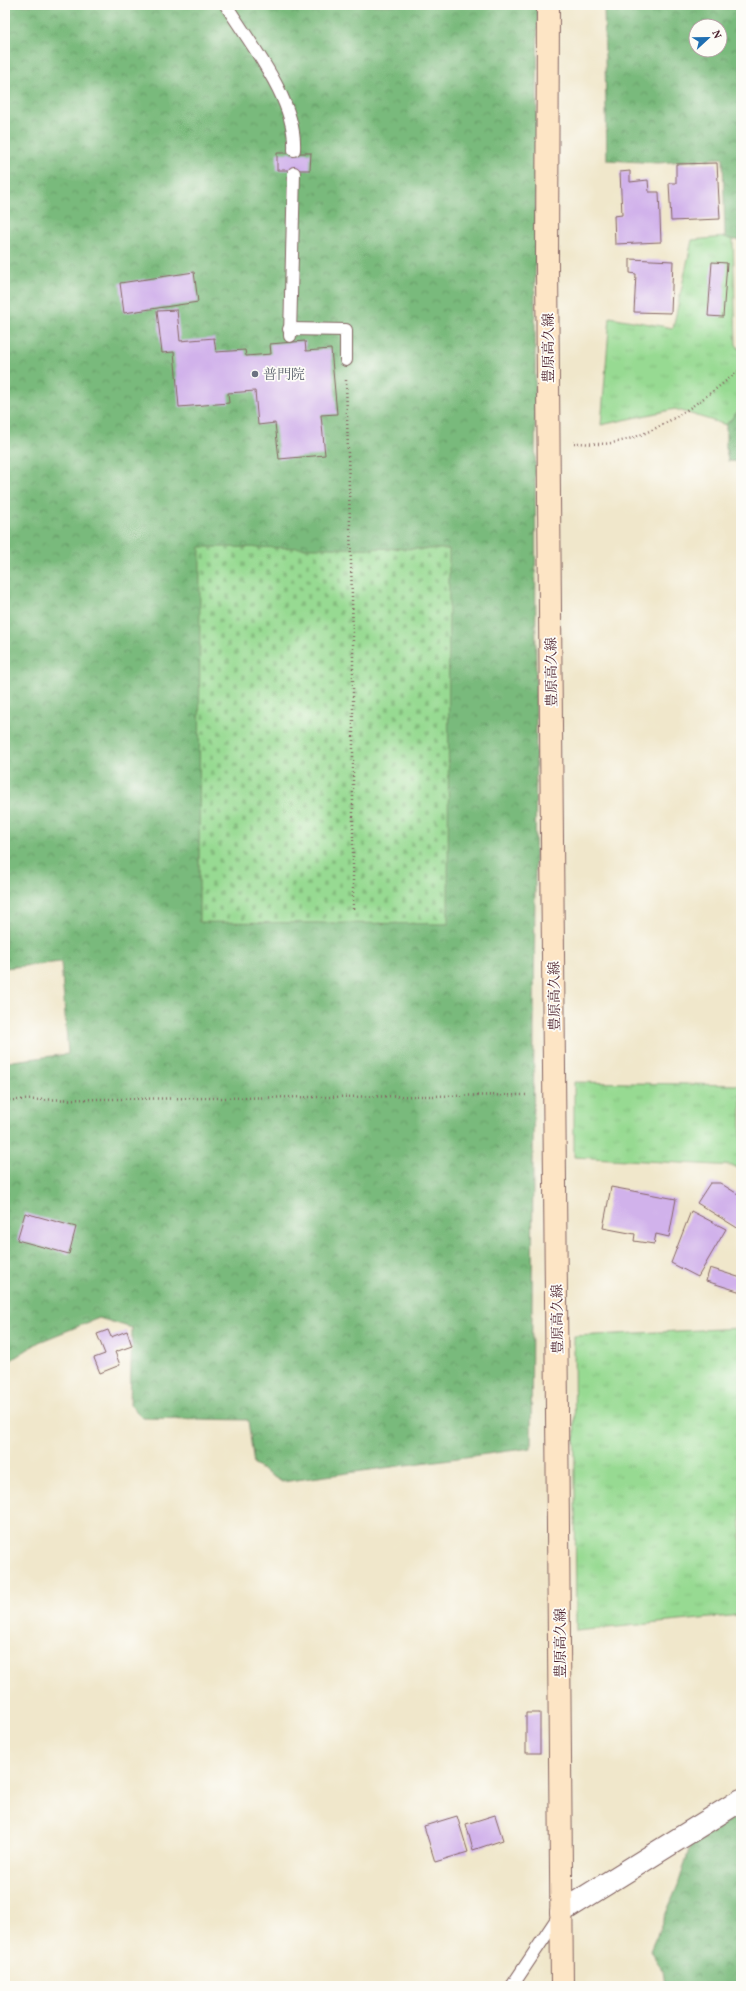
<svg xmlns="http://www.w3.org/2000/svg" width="746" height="1991" font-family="Vollkorn,'Noto Serif JP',serif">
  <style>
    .grass { fill: url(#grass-tufts); stroke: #707c5e }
    .forest { fill: url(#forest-crowns); stroke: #626c54; fill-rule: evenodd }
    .cemetery { fill: url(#cemetery-stones); stroke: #707c5e }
    .building { fill: #d1b2eb }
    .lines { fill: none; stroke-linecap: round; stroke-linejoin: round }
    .lane-casing { stroke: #846563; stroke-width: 14 }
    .street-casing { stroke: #846563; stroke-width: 24 }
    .secondary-casing { stroke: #846563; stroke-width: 24 }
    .path { stroke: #846563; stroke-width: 2.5; stroke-dasharray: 1 3; stroke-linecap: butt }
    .lane { stroke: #fff; stroke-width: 12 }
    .street { stroke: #fff; stroke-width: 22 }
    .secondary { stroke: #fde5c5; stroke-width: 22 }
    .worship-dot { fill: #6b7280; stroke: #fdfcf7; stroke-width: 1.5 }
    .labels { text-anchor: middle; stroke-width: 3.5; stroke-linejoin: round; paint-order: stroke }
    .street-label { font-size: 14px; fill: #4a1f2b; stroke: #fdfcf7 }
    .worship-label { font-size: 14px; fill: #5b616d; stroke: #fdfcf7; text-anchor: start }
  </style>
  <defs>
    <pattern id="grass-tufts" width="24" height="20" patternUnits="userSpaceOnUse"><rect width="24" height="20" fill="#97da92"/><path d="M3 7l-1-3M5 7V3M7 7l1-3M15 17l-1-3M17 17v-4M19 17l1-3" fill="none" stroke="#84bb7e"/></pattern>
    <pattern id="forest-crowns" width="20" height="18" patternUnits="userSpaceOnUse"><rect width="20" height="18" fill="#79ba7c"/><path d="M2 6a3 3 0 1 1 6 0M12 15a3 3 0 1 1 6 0" fill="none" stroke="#659766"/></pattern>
    <pattern id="cemetery-stones" width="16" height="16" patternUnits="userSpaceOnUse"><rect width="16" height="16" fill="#97da92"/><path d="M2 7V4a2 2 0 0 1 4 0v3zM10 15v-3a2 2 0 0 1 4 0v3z" fill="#84bb7e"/></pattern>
  </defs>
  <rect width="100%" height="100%" fill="#fdfcf7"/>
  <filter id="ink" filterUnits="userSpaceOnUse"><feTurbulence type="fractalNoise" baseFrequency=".025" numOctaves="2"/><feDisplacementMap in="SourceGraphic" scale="8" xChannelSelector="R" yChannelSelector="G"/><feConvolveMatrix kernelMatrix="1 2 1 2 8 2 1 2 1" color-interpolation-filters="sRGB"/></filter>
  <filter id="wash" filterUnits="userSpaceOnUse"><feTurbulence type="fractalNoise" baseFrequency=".012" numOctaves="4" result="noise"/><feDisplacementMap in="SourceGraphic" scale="16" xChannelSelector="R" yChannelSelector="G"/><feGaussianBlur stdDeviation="0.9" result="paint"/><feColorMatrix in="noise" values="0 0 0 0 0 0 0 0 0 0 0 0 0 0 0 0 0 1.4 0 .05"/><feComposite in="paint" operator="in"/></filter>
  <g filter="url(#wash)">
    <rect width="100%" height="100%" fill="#f0e7cb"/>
    <g class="grass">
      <path d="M725,237L733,240L736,344L741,352V408L726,425L675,409L601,425L610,317L673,328L692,240Z"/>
      <path d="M574,1082L741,1085V1170L734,1166L574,1157Z"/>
      <path d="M741,1328V1615L576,1631L574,1336Z"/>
    </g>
    <g class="forest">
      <path d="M5,5H538L535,293L536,739L531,1448L282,1482L254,1465L248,1420L143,1418L130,1405L132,1328L99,1318L39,1342L5,1364V1062L68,1054L61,962L5,968Z"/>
      <path d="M604,5H741V240H733L725,237L723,158L658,163L607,160ZM696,26H720V50H696Z"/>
      <path d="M741,408V462L728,461L726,449V425Z"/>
      <path d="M741,1813V1986H665L663,1970L650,1951L678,1885L690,1847Z"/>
    </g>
    <path class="cemetery" d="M200,547L449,549L448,924L199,922Z"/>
    <g id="blocks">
      <g class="building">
        <path d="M277,153H311L310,170H277Z"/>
        <path d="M717,163L720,219L671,221L669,183H676V164Z"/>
        <path d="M630,171V182L648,180L649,192H659L661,242L615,244L614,216L622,215L620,172Z"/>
        <path d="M630,259L673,261L671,313L634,312L636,274L630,273Z"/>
        <path d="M712,262L727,263L723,317L708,316Z"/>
        <path d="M194,272L198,302L124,313L120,283Z"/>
        <path d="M177,310L180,341L214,338L216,352L245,350L246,356L271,354L270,344L305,341L306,351L331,349L337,414L321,415L325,455L279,459L275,423L258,425L255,391L228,393L229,403L179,407L174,352L162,353L157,311Z"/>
        <path d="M710,1183H720L741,1196V1227L739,1229L697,1203Z"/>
        <path d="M611,1187L676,1199L669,1237L656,1234L654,1244L634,1241L635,1234L603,1228Z"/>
        <path d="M691,1211L726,1229L698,1277L671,1263Z"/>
        <path d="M25,1213L76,1227L69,1254L17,1240Z"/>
        <path d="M710,1268L741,1278V1292L706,1281Z"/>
        <path d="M108,1330L111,1337L127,1331L132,1346L115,1352L120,1365L100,1373L94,1358L105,1354L97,1334Z"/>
        <rect x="526" y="1713" width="14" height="40"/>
        <path d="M495,1815L503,1840L473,1850L466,1824Z"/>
        <path d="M457,1816L468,1852L435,1862L424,1826Z"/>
      </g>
    </g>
  </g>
  <g filter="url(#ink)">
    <use href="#blocks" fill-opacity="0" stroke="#846563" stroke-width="1"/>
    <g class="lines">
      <defs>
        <g id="lane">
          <path d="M226,5C251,45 297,101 294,150"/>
          <path d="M289,329L346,330V360"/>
          <path d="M290,336L294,173"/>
          <path d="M512,1986L560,1914"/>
        </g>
        <path id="street" d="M561,1912L741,1800"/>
        <path id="secondary" d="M548,5L547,266L562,1986"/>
      </defs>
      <use href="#lane" class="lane-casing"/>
      <use href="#street" class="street-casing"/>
      <use href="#secondary" class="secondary-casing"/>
      <g class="path">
        <path d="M346,380L353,634V912"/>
        <path d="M574,443C586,443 600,445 611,443C658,436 705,398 741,369"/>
        <path d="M5,1100L529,1095"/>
      </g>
      <use href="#lane" class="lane"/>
      <use href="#street" class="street"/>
      <use href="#secondary" class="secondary"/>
    </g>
  </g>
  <circle class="worship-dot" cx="255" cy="374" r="4"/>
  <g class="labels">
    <g class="street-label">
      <text transform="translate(548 348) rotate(-90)" y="5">豊原高久線</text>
      <text transform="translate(551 672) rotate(-91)" y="5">豊原高久線</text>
      <text transform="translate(554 996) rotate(-91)" y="5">豊原高久線</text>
      <text transform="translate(557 1319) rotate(-91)" y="5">豊原高久線</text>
      <text transform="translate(560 1643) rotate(-90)" y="5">豊原高久線</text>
    </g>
    <g class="worship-label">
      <text x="263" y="379">普門院</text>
    </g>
  </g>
  <rect width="746" height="1991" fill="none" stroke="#fdfcf7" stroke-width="20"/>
  <g transform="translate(708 38) rotate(68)"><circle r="19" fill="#fdfcf7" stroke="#b5a4a5"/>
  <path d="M0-3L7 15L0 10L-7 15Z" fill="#1f6fb2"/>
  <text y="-6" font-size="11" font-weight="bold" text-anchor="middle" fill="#4a1f2b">N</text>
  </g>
</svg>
